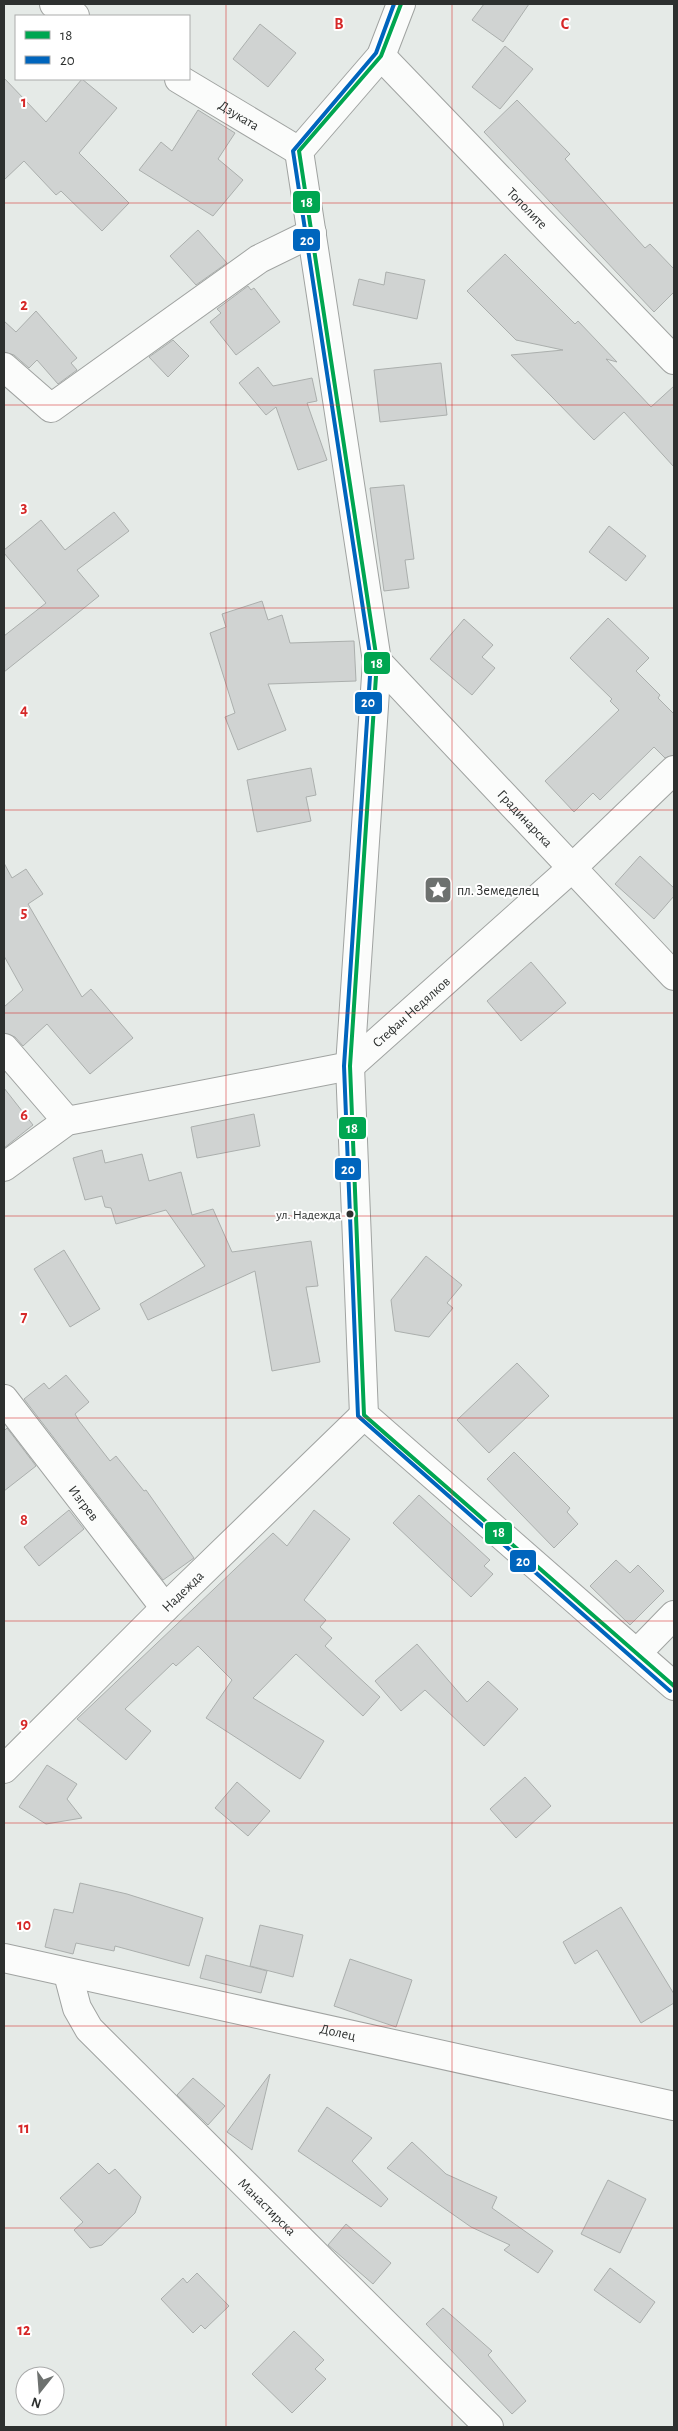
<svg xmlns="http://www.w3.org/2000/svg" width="678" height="2431" font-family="'Alegreya Sans',sans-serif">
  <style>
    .building { fill: #d0d3d2; stroke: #abafad }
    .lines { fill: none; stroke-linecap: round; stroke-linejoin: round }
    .minor-casing { stroke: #a0a3a1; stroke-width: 30 }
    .minor { stroke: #fbfcfb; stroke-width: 28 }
    .bus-1-casing { stroke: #fff; stroke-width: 8 }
    .bus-2-casing { stroke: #fff; stroke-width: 8 }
    .bus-1 { stroke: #00a651; stroke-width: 4 }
    .bus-2 { stroke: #0065bd; stroke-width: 4 }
    .grid { fill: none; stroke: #d62828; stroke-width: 1; stroke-opacity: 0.55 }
    .bus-dot { fill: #2d302f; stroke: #fff; stroke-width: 2 }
    .labels { text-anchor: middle; stroke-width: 4; stroke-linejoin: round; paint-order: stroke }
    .bus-label { font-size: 13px; fill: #2d302f; stroke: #fff; text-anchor: end }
    .street-label { font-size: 14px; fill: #2d302f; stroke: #fff }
    .poi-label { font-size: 14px; fill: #2d302f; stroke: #fff; text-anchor: start }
    .grid-label { font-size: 16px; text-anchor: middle; font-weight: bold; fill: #d62828; stroke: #fff; stroke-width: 4; stroke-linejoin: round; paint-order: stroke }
    .line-badge { stroke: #fff; stroke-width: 2 }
    .badge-label { font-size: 14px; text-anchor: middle; font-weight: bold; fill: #fff }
  </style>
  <rect width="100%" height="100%" fill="#e5eae7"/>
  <g class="building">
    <path d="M484,4H529L503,42L472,20Z"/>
    <path d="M260,24L296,53L268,87L233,59Z"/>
    <path d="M505,46L533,69L500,109L472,87Z"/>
    <path d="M4,78L46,122L82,79L117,108L79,153L129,203L102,231L61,191L56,195L24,161L4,180Z"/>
    <path d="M517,100L570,154L565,159L645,248L650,244L674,269V292L654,312L484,132Z"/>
    <path d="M198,110L235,133L218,159L243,180L213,216L139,170L161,142L172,151Z"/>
    <path d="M198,230L227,263L196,285L170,256Z"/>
    <path d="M505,254L575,324L578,321L617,362L606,359L651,407L674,386V467L624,412L594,440L511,355L563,350L516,340L467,291Z"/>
    <path d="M386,272L425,280L417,319L353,305L359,279L384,285Z"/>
    <path d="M248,286L251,290L254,288L280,322L236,355L210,322L221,313L217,309Z"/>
    <path d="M36,311L77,358L71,363L77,370L58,384L37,360L29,368L14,355L4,352V321L16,332Z"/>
    <path d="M173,340L189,356L168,377L149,357Z"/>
    <path d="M441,363L447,415L380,422L374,370Z"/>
    <path d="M258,367L273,386L312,378L317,401L307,403L327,460L298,470L276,407L266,415L239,383Z"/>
    <path d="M404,485L414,559L405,560L409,588L384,591L370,488Z"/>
    <path d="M114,512L129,531L77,570L99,596L4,672V636L46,603L4,553V550L41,520L65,550Z"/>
    <path d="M609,526L646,556L626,581L589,552Z"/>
    <path d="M262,601L268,620L282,615L290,643L354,641L356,681L268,684L286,730L238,750L225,717L235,713L210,633L226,627L222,614Z"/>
    <path d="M608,618L649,658L636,671L660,695L658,698L674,714V755L665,758L654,747L600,800L593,793L574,812L545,781L619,710L610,701L612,699L570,658Z"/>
    <path d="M464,619L493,645L482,657L495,668L472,695L430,659Z"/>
    <path d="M311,768L316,795L306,797L311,821L257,832L247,780Z"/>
    <path d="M640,856L674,888V896L654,919L615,884Z"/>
    <path d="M4,863L12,878L26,869L43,894L28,904L82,997L91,989L133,1038L90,1074L47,1024L23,1046L15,1037L4,1033V1007L23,990L4,956Z"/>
    <path d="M531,962L566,1003L521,1041L487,1001Z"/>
    <path d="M4,1088L33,1125L4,1148Z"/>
    <path d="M254,1114L260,1146L197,1158L191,1127Z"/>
    <path d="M102,1150L105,1163L142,1154L149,1181L181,1172L192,1215L213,1209L232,1252L311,1241L318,1286L306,1287L320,1362L272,1371L255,1271L148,1320L140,1304L205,1266L166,1210L116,1224L111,1208L105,1207L102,1196L85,1200L73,1158Z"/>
    <path d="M64,1250L100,1309L70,1327L34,1269Z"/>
    <path d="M426,1256L462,1285L447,1303L453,1308L429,1337L395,1331L391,1300Z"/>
    <path d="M517,1363L549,1396L489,1453L457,1420Z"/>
    <path d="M66,1375L89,1402L75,1414L79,1421L110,1461L116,1456L144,1491L146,1490L194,1558L163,1580L24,1399L44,1383L49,1389Z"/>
    <path d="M7,1428L36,1466L4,1491V1431Z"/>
    <path d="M514,1452L570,1508L567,1512L578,1524L554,1548L487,1479Z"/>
    <path d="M419,1495L490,1560L484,1566L493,1574L471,1597L393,1523Z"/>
    <path d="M69,1510L84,1529L39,1566L24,1547Z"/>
    <path d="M314,1510L350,1539L304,1600L326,1620L320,1627L332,1638L325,1646L380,1697L363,1716L296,1654L253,1698L324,1741L300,1779L206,1718L232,1680L198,1646L176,1666L173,1663L125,1709L151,1731L126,1760L77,1719L273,1533L287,1546Z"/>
    <path d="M616,1560L630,1573L638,1565L664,1591L630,1625L590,1586Z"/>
    <path d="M417,1644L467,1702L488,1681L518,1709L484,1746L425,1690L401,1711L375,1681Z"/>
    <path d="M47,1765L77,1784L67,1799L82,1818L46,1824L19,1807Z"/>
    <path d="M525,1777L551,1806L516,1838L490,1809Z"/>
    <path d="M237,1782L270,1811L248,1836L215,1808Z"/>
    <path d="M80,1883L127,1894L203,1918L189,1966L115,1946L114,1951L76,1943L73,1954L45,1947L54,1909L73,1913Z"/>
    <path d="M621,1907L674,1994V2003L641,2023L597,1950L575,1964L563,1942Z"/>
    <path d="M260,1925L303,1935L293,1977L250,1966Z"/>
    <path d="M206,1955L267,1971L261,1993L200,1978Z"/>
    <path d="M350,1959L412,1980L396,2027L334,2006Z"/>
    <path d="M270,2074L252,2150L227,2132Z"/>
    <path d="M193,2078L225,2106L208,2125L177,2095Z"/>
    <path d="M327,2107L372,2138L352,2161L388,2199L381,2207L298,2151Z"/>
    <path d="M412,2142L446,2174L497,2197L492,2208L553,2251L538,2273L504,2250L510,2245L471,2227L387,2168Z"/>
    <path d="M98,2163L109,2174L115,2169L141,2197L135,2213L102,2245L90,2248L74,2230L83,2222L60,2198Z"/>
    <path d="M608,2180L646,2199L620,2253L581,2234Z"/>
    <path d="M346,2224L391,2263L373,2284L328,2245Z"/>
    <path d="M610,2268L655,2302L640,2323L594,2290Z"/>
    <path d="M197,2273L229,2306L205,2329L201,2325L193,2333L161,2299L183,2278L187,2283Z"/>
    <path d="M443,2308L492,2351L488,2355L526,2401L512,2414L426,2324Z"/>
    <path d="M294,2331L324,2360L315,2369L326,2379L292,2413L252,2374Z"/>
  </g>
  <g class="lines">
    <defs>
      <g id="minor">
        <path d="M54,4L75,16"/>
        <path d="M401,4L381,56L299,151L377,661L350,1066L364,1415L674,1686"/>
        <path id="s1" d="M381,56L674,360"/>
        <path id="s2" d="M179,79L299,151"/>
        <path d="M4,367L51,408L259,259L312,233"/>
        <path id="s3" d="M377,661L674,976"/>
        <path d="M4,1048L67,1121"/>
        <path id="s4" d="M4,1167L67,1121L350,1066L572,868L674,770"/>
        <path id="s5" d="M4,1399L165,1608"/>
        <path d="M638,1652L674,1615"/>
        <path id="s6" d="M4,1769L165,1608L364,1415"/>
        <path id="s7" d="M4,1958L674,2106"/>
        <path id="s8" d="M68,1974L77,2008L89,2029L489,2427"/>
      </g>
    </defs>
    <use href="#minor" class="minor-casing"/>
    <use href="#minor" class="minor"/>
    <defs>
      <path id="bus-1" d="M401,4L381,56L299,151L377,661L350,1066L364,1415L674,1686"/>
      <path id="bus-2" d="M394,4L376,53L293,151L371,661L344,1066L358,1416L670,1691"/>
    </defs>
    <use href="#bus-1" class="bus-1-casing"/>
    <use href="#bus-2" class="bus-2-casing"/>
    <use href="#bus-1" class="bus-1"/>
    <use href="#bus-2" class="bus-2"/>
  </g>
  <path class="grid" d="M226,4V2427M452,4V2427M4,203H674M4,405H674M4,608H674M4,810H674M4,1013H674M4,1216H674M4,1418H674M4,1621H674M4,1823H674M4,2026H674M4,2228H674"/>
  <defs>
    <symbol id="sight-square" viewBox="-11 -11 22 22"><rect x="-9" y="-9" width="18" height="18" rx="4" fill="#6d716f" stroke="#fff"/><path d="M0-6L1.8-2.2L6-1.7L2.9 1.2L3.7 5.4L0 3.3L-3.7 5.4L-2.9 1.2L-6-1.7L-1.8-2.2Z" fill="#fff"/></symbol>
  </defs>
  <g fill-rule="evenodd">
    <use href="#sight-square" x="422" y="874" width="32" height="32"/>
  </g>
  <circle class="bus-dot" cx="350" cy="1214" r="4.5"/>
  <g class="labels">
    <g class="bus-label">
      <text x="341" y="1219">ул. Надежда</text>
    </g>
    <g class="street-label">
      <text dy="5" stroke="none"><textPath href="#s2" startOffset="70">Дзуката</textPath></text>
      <text dy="5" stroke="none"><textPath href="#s1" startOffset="211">Тополите</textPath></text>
      <text dy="5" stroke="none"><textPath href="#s3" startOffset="216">Градинарска</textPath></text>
      <text dy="5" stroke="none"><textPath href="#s4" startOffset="448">Стефан Недялков</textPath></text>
      <text dy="5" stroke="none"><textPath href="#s5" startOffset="131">Изгрев</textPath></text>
      <text dy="5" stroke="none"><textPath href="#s6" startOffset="252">Надежда</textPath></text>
      <text dy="5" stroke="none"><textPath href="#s7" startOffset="342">Долец</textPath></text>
      <text dy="5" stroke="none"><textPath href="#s8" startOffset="311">Манастирска</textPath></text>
    </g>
    <g class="poi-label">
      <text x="457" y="895">пл. Земеделец</text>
    </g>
  </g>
  <g class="grid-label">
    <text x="339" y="29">B</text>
    <text x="565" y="29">C</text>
    <text x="24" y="107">1</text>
    <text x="24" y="310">2</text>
    <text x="24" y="512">3</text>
    <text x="24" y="715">4</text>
    <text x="24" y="917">5</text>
    <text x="24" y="1120">6</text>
    <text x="24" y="1322">7</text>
    <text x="24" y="1525">8</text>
    <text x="24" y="1728">9</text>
    <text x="24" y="1930">10</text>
    <text x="24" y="2133">11</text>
    <text x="24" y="2335">12</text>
  </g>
  <g class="line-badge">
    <rect x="292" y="190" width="29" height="24" rx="5" fill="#00a651"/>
    <rect x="292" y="228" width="29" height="24" rx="5" fill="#0065bd"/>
    <rect x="363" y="651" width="28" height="24" rx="5" fill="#00a651"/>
    <rect x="354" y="691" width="29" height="24" rx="5" fill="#0065bd"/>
    <rect x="338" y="1116" width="29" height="24" rx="5" fill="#00a651"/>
    <rect x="334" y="1157" width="28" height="24" rx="5" fill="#0065bd"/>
    <rect x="484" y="1521" width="29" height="24" rx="5" fill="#00a651"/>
    <rect x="509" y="1549" width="28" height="24" rx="5" fill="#0065bd"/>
  </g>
  <g class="badge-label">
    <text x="307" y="207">18</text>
    <text x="307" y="245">20</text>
    <text x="377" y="668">18</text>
    <text x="368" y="707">20</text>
    <text x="352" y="1133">18</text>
    <text x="348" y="1174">20</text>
    <text x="499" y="1537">18</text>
    <text x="523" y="1566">20</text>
  </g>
  <rect width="678" height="2431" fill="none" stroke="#2d302f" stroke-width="10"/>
  <rect x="15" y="15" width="175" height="65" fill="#ffffff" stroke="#abacac"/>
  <rect x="25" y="31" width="25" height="8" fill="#00a651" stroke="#abacac"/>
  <text x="60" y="40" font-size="15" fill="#2d302f">18</text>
  <rect x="25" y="56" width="25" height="8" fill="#0065bd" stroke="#abacac"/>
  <text x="60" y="65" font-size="15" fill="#2d302f">20</text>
  <g transform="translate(40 2391) rotate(197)"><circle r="24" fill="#ffffff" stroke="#abacac"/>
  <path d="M0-4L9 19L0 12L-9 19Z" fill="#6d716f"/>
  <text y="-8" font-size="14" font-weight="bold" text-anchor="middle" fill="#2d302f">N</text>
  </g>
</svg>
